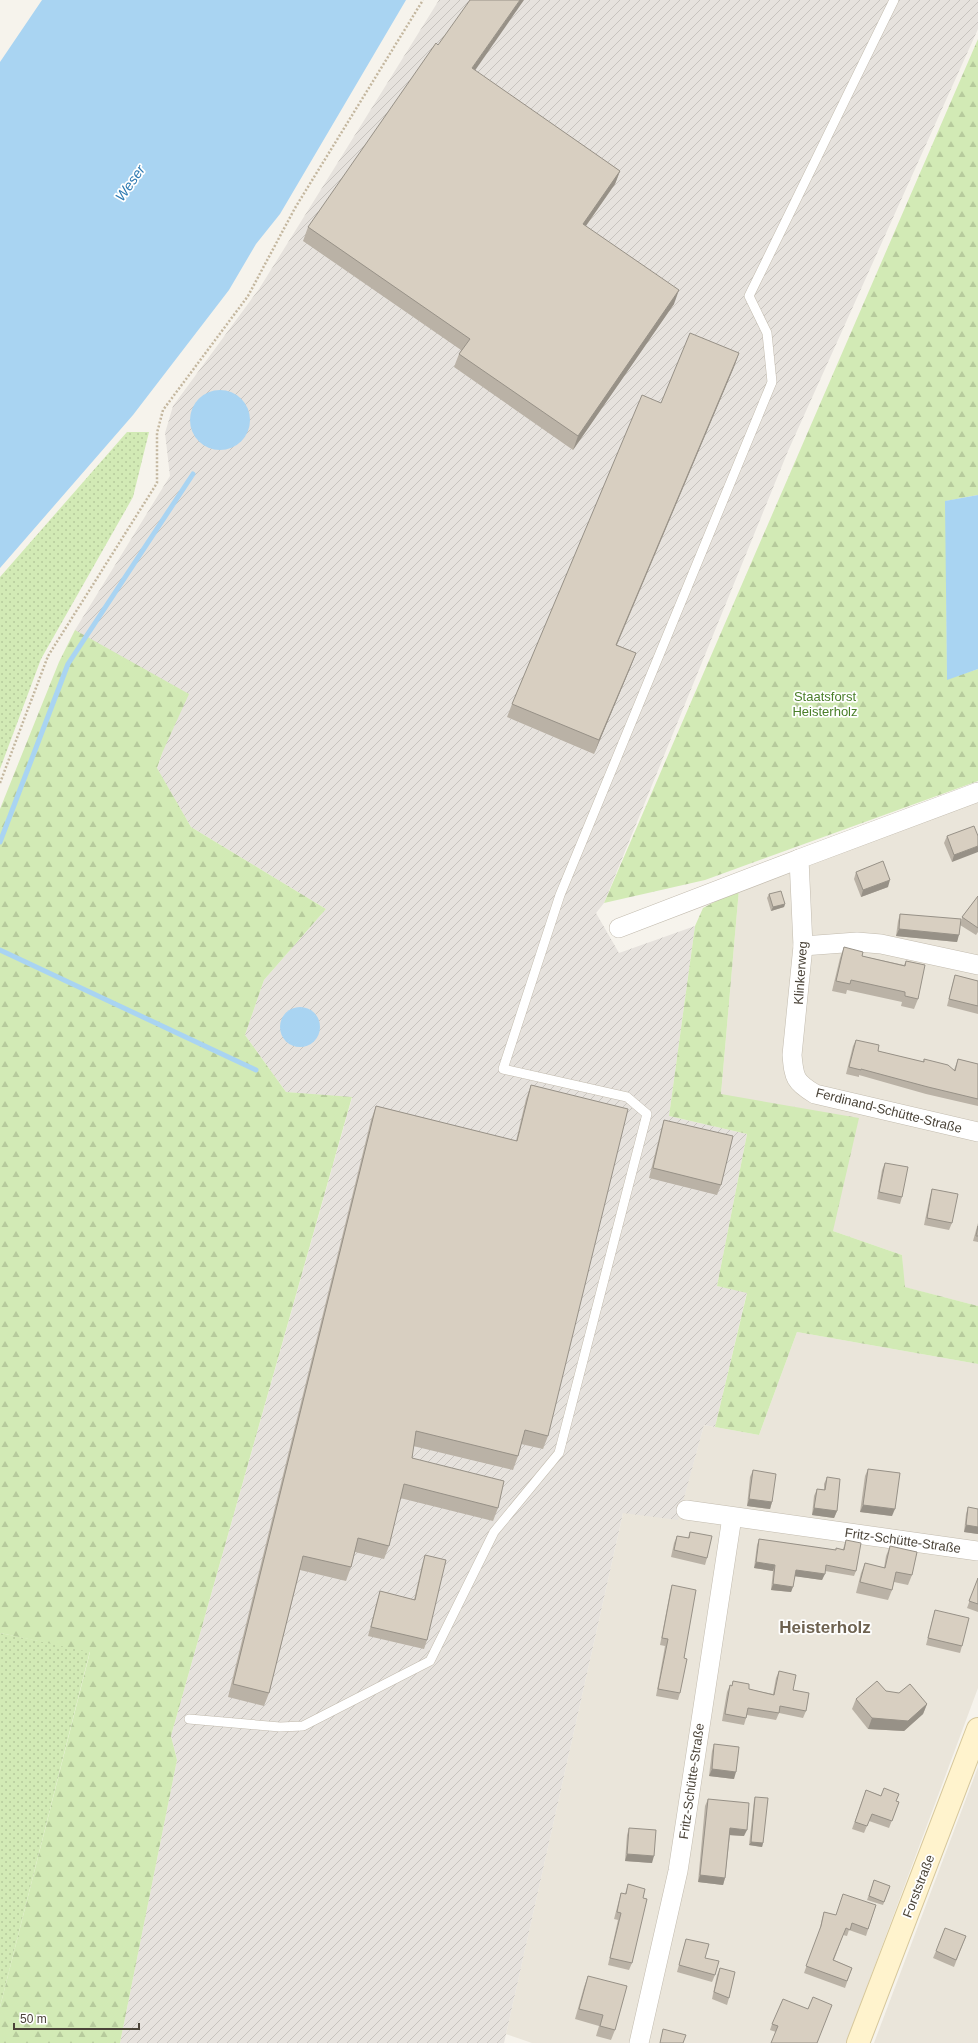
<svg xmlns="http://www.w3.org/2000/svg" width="978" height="2043" font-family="Arial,sans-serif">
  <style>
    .residential { fill: #eae5da }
    .industrial { fill: url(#industrial-furrows) }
    .grass { fill: url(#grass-dots) }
    .forest { fill: url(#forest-firs) }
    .water { fill: #a9d4f2 }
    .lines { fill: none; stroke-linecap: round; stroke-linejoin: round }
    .stream { stroke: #a9d4f2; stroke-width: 5 }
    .lane-casing { stroke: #c2bbae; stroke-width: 10 }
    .street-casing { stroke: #c2bbae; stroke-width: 20 }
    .secondary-casing { stroke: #d6c79b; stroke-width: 24 }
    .path { stroke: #c4b79f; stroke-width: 2.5; stroke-dasharray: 2 2; stroke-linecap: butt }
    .lane { stroke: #fff; stroke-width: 9 }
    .street { stroke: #fff; stroke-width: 19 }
    .secondary { stroke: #fff3cd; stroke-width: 22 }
    .wall { fill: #bab2a6 }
    .shaded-wall { fill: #979187 }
    .building { fill: #d8cfc1; stroke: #979187 }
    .labels { text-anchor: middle; stroke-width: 3.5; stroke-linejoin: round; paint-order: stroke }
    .park-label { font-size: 13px; fill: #4a7f2a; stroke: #fff }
    .street-label { font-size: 13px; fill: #4b4439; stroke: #fff }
    .water-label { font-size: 14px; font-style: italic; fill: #2e7ab2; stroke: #fff }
    .district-label { font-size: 17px; font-weight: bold; fill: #6e6250; stroke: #fff }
  </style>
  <defs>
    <pattern id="industrial-furrows" width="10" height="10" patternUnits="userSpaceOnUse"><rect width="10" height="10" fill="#e6e2dd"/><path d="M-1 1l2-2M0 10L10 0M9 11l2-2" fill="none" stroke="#c7c3be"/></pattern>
    <pattern id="grass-dots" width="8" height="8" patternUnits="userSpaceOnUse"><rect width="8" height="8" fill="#d2eab5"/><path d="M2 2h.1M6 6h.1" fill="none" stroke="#b6ca9c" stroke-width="1.8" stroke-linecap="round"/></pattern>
    <pattern id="forest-firs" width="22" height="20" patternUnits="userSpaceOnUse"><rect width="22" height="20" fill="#d2eab5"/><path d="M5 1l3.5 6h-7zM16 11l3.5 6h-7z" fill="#b6ca9c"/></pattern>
  </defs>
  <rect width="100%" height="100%" fill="#f6f3ec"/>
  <g class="residential">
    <path d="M978,797V1306L904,1287L902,1255L833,1231L721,1094L739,889Z"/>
    <path d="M797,1332L978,1364V1688L846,2043H532L506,2034L623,1513L682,1504L704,1425L759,1435Z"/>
    <path d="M978,1767V2043H874Z"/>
  </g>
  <path class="industrial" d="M439,0H978V29L788,451L604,903L596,913L619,953L695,926L669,1116L747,1134L717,1286L747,1292L715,1427L704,1425L678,1520L623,1513L504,2043H120L177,1760L171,1736L352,1098L286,1092L245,1035L264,980L326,909L191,827L157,769L163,751L75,630L170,476L165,433L173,406L259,289Z"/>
  <g class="grass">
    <path d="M127,432H149L133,497L41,659L0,769V577Z"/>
    <path d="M0,1633L90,1651L0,2007Z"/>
  </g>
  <g class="forest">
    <path d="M978,39V495L946,501L947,679L978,669V781L705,880L604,903Z"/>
    <path d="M75,630L189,694L163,751L157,768L191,827L326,909L264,980L245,1035L286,1092L352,1097L171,1736L177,1760L120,2043H0V2007L90,1652L0,1633V809L59,662Z"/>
    <path d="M739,889L721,1094L859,1118L833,1231L902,1255L905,1287L978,1306V1364L797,1332L759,1435L715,1427L747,1293L717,1286L747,1134L669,1116L695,926L703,908Z"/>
  </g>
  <g class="water">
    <path d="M42,0H406L280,214L256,244L229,290L133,415L0,568V62Z"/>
    <circle cx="220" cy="420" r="30"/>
    <path d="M978,495V669L947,680L945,501Z"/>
    <circle cx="300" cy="1027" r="20"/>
  </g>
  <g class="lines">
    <g class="stream">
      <path d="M0,842L68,664L193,474"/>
      <path d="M0,950L256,1070"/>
    </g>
    <defs>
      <path id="lane" d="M189,1719L280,1727L303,1726L430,1661L494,1532L559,1453L647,1114L627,1097L503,1069L560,895L772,382L767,333L749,296L894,0"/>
      <g id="street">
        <path d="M978,792L799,859L803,946L792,1055C794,1078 795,1082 815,1094L978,1132"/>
        <path d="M619,928L799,859"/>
        <path d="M803,946L857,942L881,944L978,965"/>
        <path d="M686,1510L978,1551"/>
        <path d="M639,2043L678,1871L732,1517"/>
      </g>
      <path id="secondary" d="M858,2043L978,1729"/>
    </defs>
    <use href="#lane" class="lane-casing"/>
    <use href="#street" class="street-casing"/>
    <use href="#secondary" class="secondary-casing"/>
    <path class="path" d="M0,783L48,656L157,483V433L163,410L248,296L295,208L423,0"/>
    <use href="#lane" class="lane"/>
    <use href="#street" class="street"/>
    <use href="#secondary" class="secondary"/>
  </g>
  <g class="wall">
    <path d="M475,71L620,171L615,184L586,226L674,304L573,450L454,367L459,354L461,350L303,241L308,227Z"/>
    <path d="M739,353L734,367L617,645L636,653L631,666L594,754L507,717L512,704L661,403Z"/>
    <path d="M947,836H978L952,862L944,843Z"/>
    <path d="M856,872L888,887L861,897L854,879Z"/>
    <path d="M769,894L785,904L784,907L771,911L767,898Z"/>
    <path d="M978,896V932L976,935L960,925L957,942L896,936L898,921L900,914L961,922L962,917Z"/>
    <path d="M844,947L862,956L904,965L906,961L918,999L914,1009L901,1006L902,1002L847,990L846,994L832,991L840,958Z"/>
    <path d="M955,975L978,981V1014L947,1006L953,982Z"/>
    <path d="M856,1040L878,1051L923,1062L924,1059L954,1070L958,1059L978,1064V1106L926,1094L859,1075V1077L846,1074L853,1046Z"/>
    <path d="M531,1085L548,1436L543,1449L521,1444L518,1456L513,1470L413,1446L412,1458L498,1508L493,1521L400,1498L389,1546L384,1559L355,1552L351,1567L346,1581L300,1570L269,1693L264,1706L228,1697L371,1120L376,1106L516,1141L526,1099Z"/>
    <path d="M664,1120L721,1185L717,1195L649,1178L661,1130Z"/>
    <path d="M885,1163L902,1197L900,1204L877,1199L882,1170Z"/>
    <path d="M932,1189L952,1223L949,1230L924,1225L930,1196Z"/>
    <path d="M978,1223V1242L973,1241Z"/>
    <path d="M868,1469L892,1516L860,1512L865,1476Z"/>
    <path d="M753,1470L772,1502L770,1509L747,1506L750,1477Z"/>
    <path d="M827,1477L837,1511L834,1518L812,1515L814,1496L817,1489L824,1490V1484Z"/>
    <path d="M968,1507L978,1509V1534L964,1532L966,1514Z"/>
    <path d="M690,1532L707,1558L705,1565L671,1557L674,1543L677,1536L688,1538Z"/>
    <path d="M759,1539L836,1550L843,1549L846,1540L856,1571L854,1576L825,1571L822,1580L795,1576L791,1592L771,1590L773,1571L754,1568L757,1545Z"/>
    <path d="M890,1546L912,1575L908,1585L894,1582L892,1590L888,1600L856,1593L861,1573L865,1563L884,1568L886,1556Z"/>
    <path d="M425,1555L427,1640L424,1649L368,1636L377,1601L380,1591L414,1600L422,1565Z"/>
    <path d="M978,1578V1612L967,1608Z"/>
    <path d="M672,1585L680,1693L678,1700L656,1696L665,1646L660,1645L670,1592Z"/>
    <path d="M935,1610L962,1646L960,1653L926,1645L933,1617Z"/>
    <path d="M779,1671L793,1690L806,1711L803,1718L779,1713L776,1720L747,1715L744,1725L722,1721L727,1692L730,1685L732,1686L733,1681L749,1689L773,1694L776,1678Z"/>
    <path d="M886,1691L927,1704L923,1714L904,1731L868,1729L852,1709L856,1699Z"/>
    <path d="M714,1744L734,1779L709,1776L712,1751Z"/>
    <path d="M866,1790L899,1802L889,1828L869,1821L864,1833L852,1829Z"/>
    <path d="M755,1797L763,1843L762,1847L749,1845L754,1800Z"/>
    <path d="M708,1799L744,1836L730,1835L725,1878L723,1885L698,1882L705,1806Z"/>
    <path d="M629,1828L652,1863L625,1861L627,1835Z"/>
    <path d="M874,1880L890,1886L883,1905L867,1900Z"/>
    <path d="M628,1884L643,1898L632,1963L629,1970L608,1965L618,1920L614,1919L619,1900L621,1893L625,1894Z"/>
    <path d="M876,1905L866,1936L849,1930L847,1936L843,1935L834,1960L852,1968L845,1988L804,1973L819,1932L822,1919L824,1912L836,1915Z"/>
    <path d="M966,1936L954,1967L933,1958L936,1951Z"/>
    <path d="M686,1939L705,1958L715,1975L712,1982L677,1972L684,1946Z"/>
    <path d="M720,1968L729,1998L727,2005L712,1999L717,1975Z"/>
    <path d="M588,1976L615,2030L611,2040L596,2036L599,2026L575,2019L584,1987Z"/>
    <path d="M832,2005L776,2032L770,2030L772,2024Z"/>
  </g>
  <g class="shaded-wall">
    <path d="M520,0H524L467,82L472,68Z"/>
    <path d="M620,171L615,184L578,237L583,224Z"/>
    <path d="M679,290L674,304L573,450L578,436Z"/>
    <path d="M739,353L734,367L611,658L616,645Z"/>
    <path d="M636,653L631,666L594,754L599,740Z"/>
    <path d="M978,846V852L952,862L954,855Z"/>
    <path d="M890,880L888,887L861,897L863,890Z"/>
    <path d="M785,904L784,907L771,911L773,907Z"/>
    <path d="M899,929L959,935L957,942L896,936Z"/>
    <path d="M749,1499L772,1502L770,1509L747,1506Z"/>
    <path d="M863,1505L895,1509L892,1516L860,1512Z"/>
    <path d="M814,1508L837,1511L834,1518L812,1515Z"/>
    <path d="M966,1525L978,1527V1534L964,1532Z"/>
    <path d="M756,1562L775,1565L773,1571L754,1568Z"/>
    <path d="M796,1570L825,1574L822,1580L793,1576Z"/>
    <path d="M773,1584L793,1587L791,1592L771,1590Z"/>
    <path d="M927,1704L923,1714L904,1731L868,1729L872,1718Z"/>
    <path d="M712,1769L736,1772L734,1779L709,1776Z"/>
    <path d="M730,1828L747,1830L744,1836L728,1835Z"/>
    <path d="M751,1842L763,1843L762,1847L749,1845Z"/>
    <path d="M627,1854L654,1856L652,1863L625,1861Z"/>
    <path d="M700,1875L725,1878L723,1885L698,1882Z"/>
  </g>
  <g class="building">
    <path d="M470,0H520L472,68L620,171L583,224L679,290L578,436L459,354L470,339L308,227L436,43L438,45Z"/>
    <path d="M690,333L739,353L616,645L636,653L599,740L512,704L642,395L661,403Z"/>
    <path d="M974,826L978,836V846L954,855L947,836Z"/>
    <path d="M883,861L890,880L863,890L856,872Z"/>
    <path d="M781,891L785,904L773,907L769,894Z"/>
    <path d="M978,896V928L962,917Z"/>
    <path d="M900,914L961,919L959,935L899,929Z"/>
    <path d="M844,947L863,952L862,956L905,966L906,961L925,965L918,999L905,996V992L851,980L850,984L836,981Z"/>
    <path d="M955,975L978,981V1006L949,999Z"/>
    <path d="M856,1040L879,1045L878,1051L924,1062V1059L948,1065L955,1071L958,1059L978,1064V1099L928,1087L861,1069V1070L849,1067Z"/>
    <path d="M531,1085L628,1109L548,1436L525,1430L518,1456L416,1431L412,1458L504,1481L498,1508L404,1484L389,1546L358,1538L351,1567L303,1556L269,1693L233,1684L376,1106L517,1141Z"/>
    <path d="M664,1120L733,1136L721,1185L653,1168Z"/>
    <path d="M885,1163L908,1167L902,1197L879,1192Z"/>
    <path d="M932,1189L958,1194L952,1223L927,1218Z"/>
    <path d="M978,1226V1236H976Z"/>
    <path d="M868,1469L900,1473L895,1509L863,1505Z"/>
    <path d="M753,1470L776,1474L772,1502L749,1499Z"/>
    <path d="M827,1477L840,1479L837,1511L814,1508L817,1489L825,1490Z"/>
    <path d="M968,1507L978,1509V1527L966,1525Z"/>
    <path d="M690,1532L712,1536L707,1558L674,1550L677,1536L689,1538Z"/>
    <path d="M759,1539L836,1550V1548L844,1550L846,1540L861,1543L856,1571L826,1565L825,1574L796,1570L793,1587L773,1584L775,1565L756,1562Z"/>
    <path d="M890,1546L917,1552L912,1575L896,1572L892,1590L860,1582L865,1563L885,1568Z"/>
    <path d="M425,1555L446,1560L427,1640L371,1627L380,1591L415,1600Z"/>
    <path d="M978,1578V1604L969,1601Z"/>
    <path d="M672,1585L696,1590L684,1658L687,1659L680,1693L658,1689L668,1639L662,1638Z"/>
    <path d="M935,1610L969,1618L962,1646L928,1638Z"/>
    <path d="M779,1671L796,1675L793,1690L809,1693L806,1711L780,1706L779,1713L748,1708L746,1718L725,1714L730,1685L732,1686L733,1681L749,1684V1689L774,1695Z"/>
    <path d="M877,1681L886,1691L899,1693L910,1684L927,1704L908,1721L872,1718L856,1699Z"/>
    <path d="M714,1744L739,1747L736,1772L712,1769Z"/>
    <path d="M884,1788L899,1794L896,1801L899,1802L892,1821L872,1814L867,1826L855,1822L866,1790L881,1796Z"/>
    <path d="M755,1797L768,1798L763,1843L751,1842Z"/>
    <path d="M708,1799L749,1803L747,1830L730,1828L725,1878L700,1875Z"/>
    <path d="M629,1828L656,1830L654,1856L627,1854Z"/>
    <path d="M874,1880L890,1886L884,1902L869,1896Z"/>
    <path d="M628,1884L645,1889L643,1898L647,1899L632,1963L610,1958L621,1913L617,1912L621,1893L626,1894Z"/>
    <path d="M843,1894L876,1905L868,1929L852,1923L850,1930L846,1928L833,1960L852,1968L847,1981L806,1966L821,1926L824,1912L836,1915Z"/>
    <path d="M945,1928L966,1936L956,1960L936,1951Z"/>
    <path d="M686,1939L709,1944L705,1958L719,1961L715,1975L679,1965Z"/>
    <path d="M720,1968L735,1972L729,1998L714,1992Z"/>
    <path d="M588,1976L627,1986L615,2030L600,2026L603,2015L579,2009Z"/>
    <path d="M813,1997L832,2005L817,2043H771L778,2026L772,2024L783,1999L808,2009Z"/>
    <path d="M663,2029L686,2035L683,2043H660Z"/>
  </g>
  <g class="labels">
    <g class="park-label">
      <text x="825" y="701">Staatsforst<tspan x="825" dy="15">Heisterholz</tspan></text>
    </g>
    <g class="street-label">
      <text transform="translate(800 973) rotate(-86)" y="5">Klinkerweg</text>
      <text transform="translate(889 1110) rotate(14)" y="5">Ferdinand-Schütte-Straße</text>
      <text transform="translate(903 1540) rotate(8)" y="5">Fritz-Schütte-Straße</text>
      <text transform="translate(691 1781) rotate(-82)" y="5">Fritz-Schütte-Straße</text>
      <text transform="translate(918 1886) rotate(-69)" y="5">Forststraße</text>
    </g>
    <g class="water-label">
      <text transform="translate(130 183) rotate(-55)" y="5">Weser</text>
    </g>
    <g class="district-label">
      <text x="825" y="1633">Heisterholz</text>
    </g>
  </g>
  <path d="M14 2023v6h125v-6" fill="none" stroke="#4b4439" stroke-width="2"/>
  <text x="20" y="2023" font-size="12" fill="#4b4439" stroke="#ffffff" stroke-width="3" paint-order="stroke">50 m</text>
</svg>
